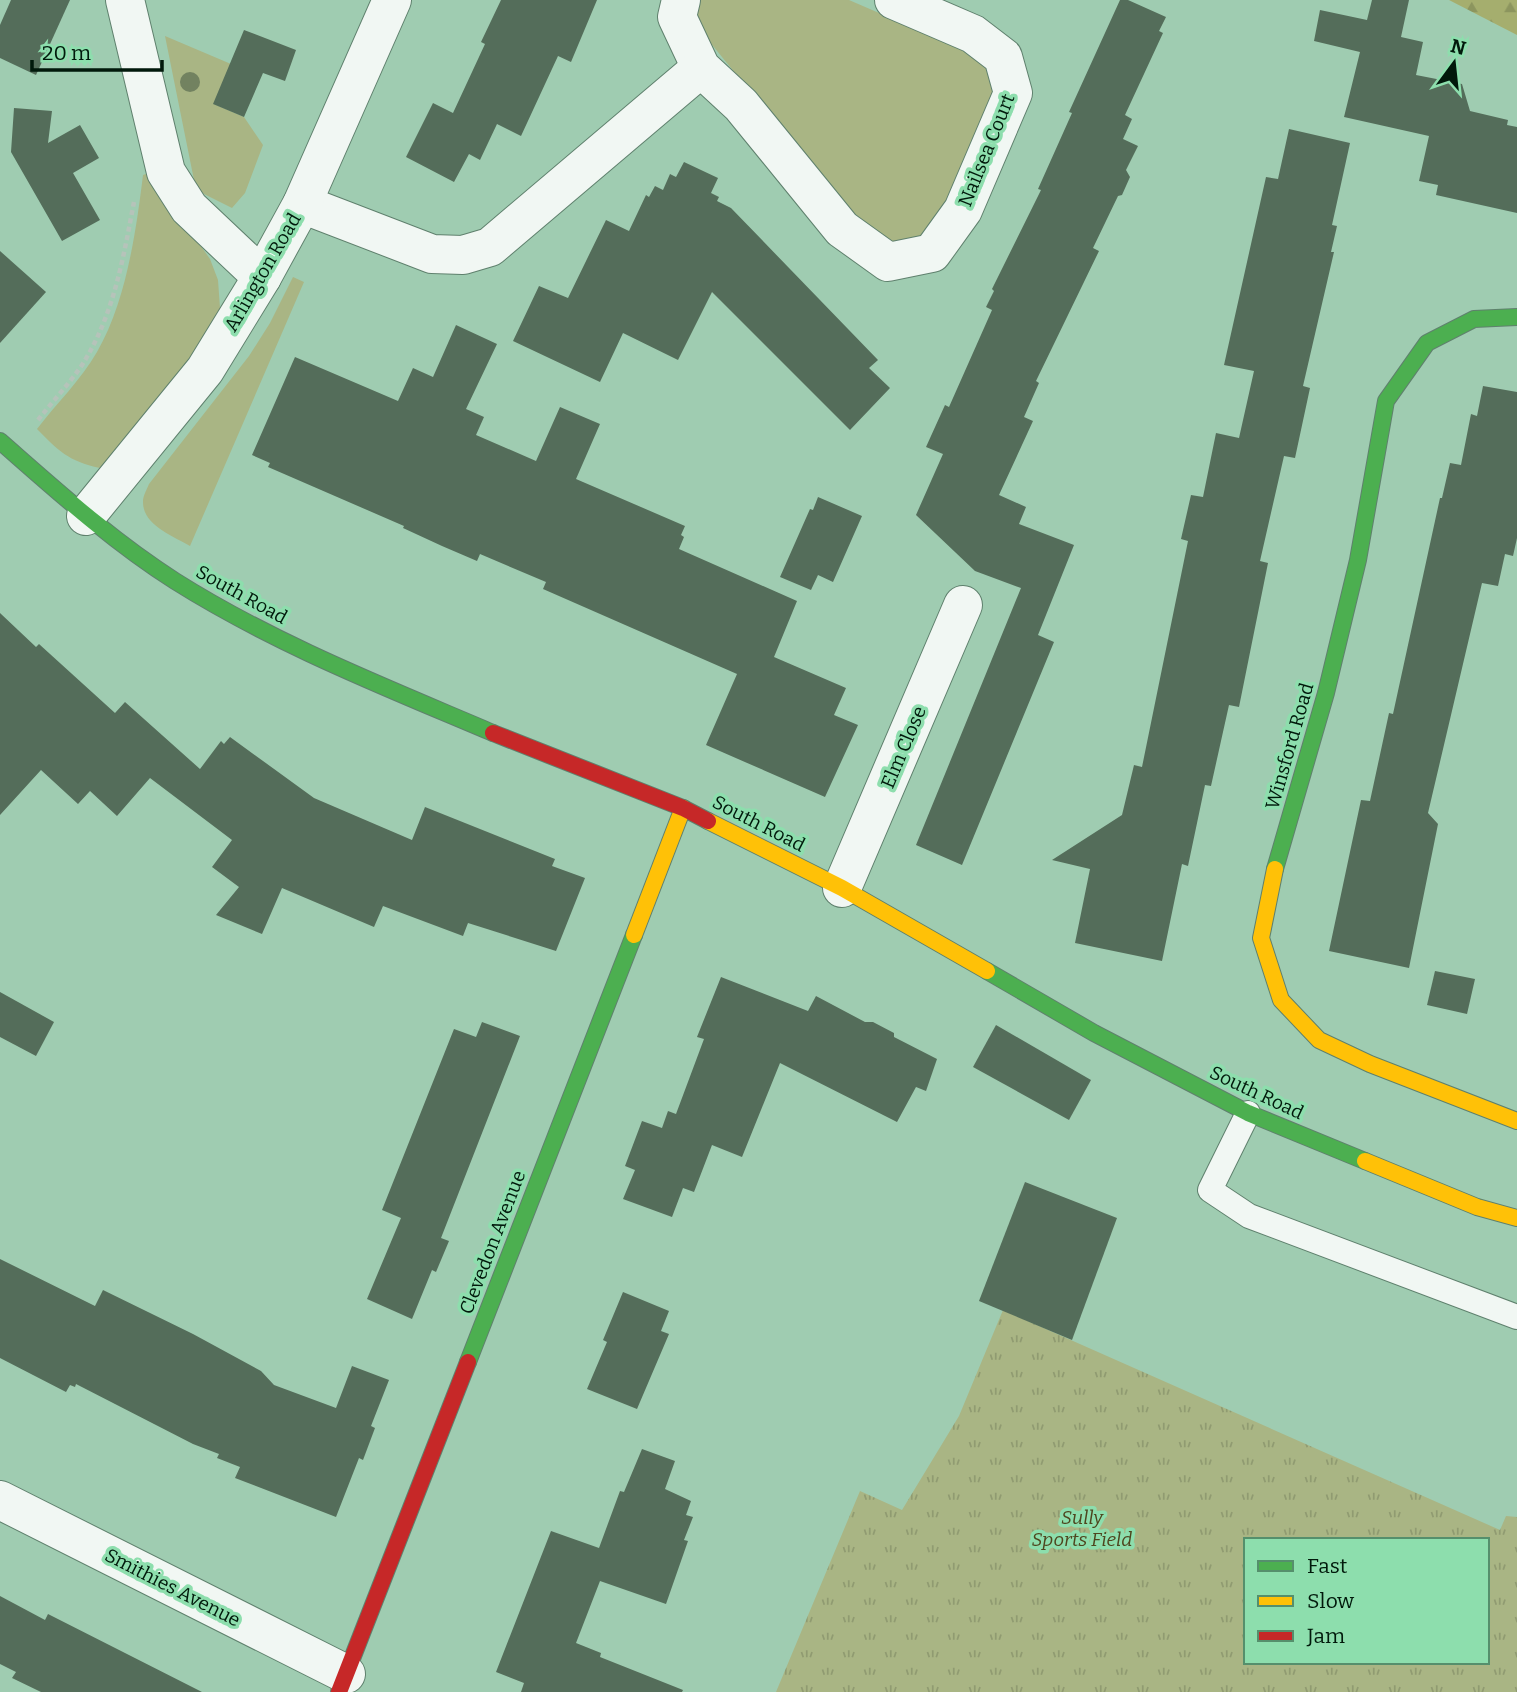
<svg xmlns="http://www.w3.org/2000/svg" width="1517" height="1692" font-family="Bitter,serif">
  <style>
    .grass { fill: #a9b584 }
    .forest { fill: url(#forest-firs) }
    .park { fill: url(#park-tufts); fill-rule: evenodd }
    .building { fill: #546d5a }
    .lines { fill: none; stroke-linecap: round; stroke-linejoin: round }
    .lane-casing { stroke: #5f806d; stroke-width: 26 }
    .street-casing { stroke: #5f806d; stroke-width: 40 }
    .fast-casing { stroke: #5f806d; stroke-width: 18 }
    .slow-casing { stroke: #5f806d; stroke-width: 18 }
    .jam-casing { stroke: #5f806d; stroke-width: 18 }
    .path { stroke: #b6c3ba; stroke-width: 4.5; stroke-dasharray: 5 3.5; stroke-linecap: butt }
    .lane { stroke: #f1f7f3; stroke-width: 24 }
    .street { stroke: #f1f7f3; stroke-width: 38 }
    .fast { stroke: #4caf50; stroke-width: 16 }
    .slow { stroke: #ffc107; stroke-width: 16 }
    .jam { stroke: #c62828; stroke-width: 16 }
    .tree { fill: #728260 }
    .labels { text-anchor: middle; stroke-width: 7; stroke-linejoin: round; paint-order: stroke }
    .street-label { font-size: 19px; fill: #01190b; stroke: #8ddead }
    .park-label { font-size: 19px; font-style: italic; fill: #4e451e; stroke: #8ddead }
  </style>
  <defs>
    <pattern id="forest-firs" width="22" height="20" patternUnits="userSpaceOnUse" patternTransform="scale(1.75)"><rect width="22" height="20" fill="#a5ae6e"/><path d="M5 1l3.5 6h-7zM16 11l3.5 6h-7z" fill="#8c955e"/></pattern>
    <pattern id="park-tufts" width="24" height="20" patternUnits="userSpaceOnUse" patternTransform="scale(1.75)"><rect width="24" height="20" fill="#a9b584"/><path d="M3 7l-1-3M5 7V3M7 7l1-3M15 17l-1-3M17 17v-4M19 17l1-3" fill="none" stroke="#909b71"/></pattern>
  </defs>
  <rect width="100%" height="100%" fill="#9fccb1"/>
  <g class="grass">
    <path d="M695,0H849L967,51C990,64 996,69 993,96L939,221L922,240L892,245L859,225L700,30L693,14Z"/>
    <path d="M165,36L231,64L214,104L244,117L263,145L245,193L232,208L204,194L195,185Z"/>
    <path d="M149,173L210,259L218,280L220,308L209,339L116,456L100,468C68,461 59,451 37,429C56,404 81,380 97,352C126,302 136,232 143,175Z"/>
    <path d="M293,277L304,282L190,546C173,536 142,525 143,501C143,496 147,489 149,484L249,356L270,323Z"/>
  </g>
  <path class="forest" d="M1449,0H1517V35Z"/>
  <path class="park" d="M1003,1310L1500,1530L1506,1516L1517,1517V1692H776L860,1491L902,1510L959,1416ZM1246,1540H1487V1662H1246Z"/>
  <g class="building">
    <path d="M11,0H70L36,75L0,58V25Z"/>
    <path d="M501,0H597L571,62L558,56L521,136L497,124L480,160L469,154L454,182L406,157L433,103L453,113L485,44L481,42Z"/>
    <path d="M1120,0H1128L1166,17L1159,31L1163,33L1125,115L1132,119L1123,139L1138,146L1126,170L1130,177L1122,195L1118,196L1093,248L1099,251L1036,381L1039,383L1024,417L1033,421L999,495L1026,507L1019,524L1074,545L1038,635L1054,642L962,865L916,845L1021,588L975,571L916,515L943,454L926,447L945,405L949,407L992,310L986,307L994,291L992,289L1041,190L1038,189L1072,113L1069,112Z"/>
    <path d="M1372,0H1409L1401,37L1423,42L1416,75L1462,84L1470,111L1508,120L1507,125L1517,127V213L1436,195L1438,185L1419,181L1429,136L1344,117L1360,52L1314,41L1320,10L1367,20Z"/>
    <path d="M244,30L296,50L285,81L263,73L244,117L213,104Z"/>
    <path d="M14,108L52,111L48,143L80,125L99,158L73,173L100,220L62,241L11,152Z"/>
    <path d="M1289,129L1350,143L1332,225L1337,226L1331,252H1334L1303,386L1310,388L1295,458L1284,456L1260,561L1268,563L1239,707L1229,705L1211,786L1205,785L1188,866L1182,864L1162,961L1075,943L1090,869L1052,860L1122,815L1134,765L1142,767L1188,541L1181,539L1191,495L1203,497L1216,433L1239,438L1254,371L1224,365L1266,177L1278,179Z"/>
    <path d="M684,162L718,178L711,193L719,197L717,201L731,208L878,360L869,368L890,388L850,430L712,292L678,360L623,333L600,382L513,341L539,286L568,298L606,220L629,231L646,195L649,197L655,186L663,190L670,174L676,177Z"/>
    <path d="M0,251L46,292L0,343Z"/>
    <path d="M456,325L497,344L466,409L484,417L476,435L536,461L560,407L600,424L576,479L685,526L681,535L684,537L679,549L797,601L774,657L846,688L834,715L858,725L825,797L706,745L737,674L543,589L546,582L480,554L477,561L442,546L403,528L404,526L268,467L270,463L252,455L295,357L398,401L413,368L433,377Z"/>
    <path d="M1483,386L1517,392V538L1513,556L1505,554L1498,586L1482,583L1428,813L1438,824L1409,968L1329,951L1361,800L1370,801L1389,713L1393,714L1440,498H1442L1450,463L1461,465L1471,414L1477,416Z"/>
    <path d="M818,497L862,516L833,582L818,575L811,590L780,577L810,509L813,510Z"/>
    <path d="M0,613L36,647L39,644L115,713L125,702L200,769L221,741L224,744L230,737L314,798L412,840L425,807L555,859L552,866L585,878L556,951L468,923L463,936L383,906L374,927L282,888L262,934L216,915L239,887L212,867L232,840L150,778L117,816L90,791L78,804L41,770L0,815Z"/>
    <path d="M1435,971L1475,979L1467,1014L1427,1005Z"/>
    <path d="M721,977L808,1011L816,996L865,1022H873L894,1033V1037L937,1059L926,1091L916,1087L897,1122L780,1063L742,1157L712,1145L694,1192L683,1188L672,1217L623,1199L635,1170L625,1166L642,1121L662,1128L668,1111L676,1114L704,1039L697,1037Z"/>
    <path d="M0,992L54,1022L36,1056L0,1037Z"/>
    <path d="M482,1022L520,1036L441,1238L449,1241L436,1272L432,1270L412,1319L367,1299L401,1218L382,1210L454,1029L476,1037Z"/>
    <path d="M996,1025L1091,1080L1069,1120L973,1067Z"/>
    <path d="M1025,1182L1117,1218L1072,1340L979,1301Z"/>
    <path d="M0,1259L95,1306L103,1290L193,1334L261,1371L274,1385L336,1408L352,1366L389,1380L371,1426L375,1428L363,1460L359,1458L336,1517L235,1478L240,1467L217,1458L219,1454L193,1444L76,1384L75,1387L70,1385L66,1392L0,1358Z"/>
    <path d="M623,1292L669,1311L661,1331L669,1334L637,1409L587,1389L607,1342L603,1340Z"/>
    <path d="M642,1449L675,1461L665,1489L691,1501L686,1515L693,1517L684,1540L688,1541L666,1604L600,1581L576,1643L601,1653L600,1657L683,1690L682,1692H521L524,1683L496,1672L551,1531L599,1548L620,1491L624,1492Z"/>
    <path d="M0,1596L45,1620L48,1614L202,1692H41L12,1678L16,1672L0,1664Z"/>
  </g>
  <g class="lines">
    <defs>
      <path id="lane" d="M1248,1113L1210,1190L1249,1216L1517,1317"/>
      <g id="street">
        <path d="M125,0L166,172L189,208L262,277"/>
        <path d="M681,0L677,17L701,68L741,105L842,229L888,262L932,253L963,210L1013,93L1003,57L973,34L894,0"/>
        <path d="M302,204L432,254L463,255L490,247L701,68"/>
        <path d="M86,516L205,370L262,277L302,204L392,0"/>
        <path d="M842,888L963,605"/>
        <path d="M0,1500L346,1674"/>
      </g>
      <g id="fast">
        <path d="M0,441C56,490 112,541 175,581C275,644 385,687 493,733"/>
        <path d="M1275,869L1326,693L1358,560L1386,401L1427,343L1474,319L1517,317"/>
        <path d="M987,971L1094,1033L1248,1113L1365,1161"/>
        <path d="M468,1362L634,935"/>
      </g>
      <g id="slow">
        <path d="M708,821L842,888L987,971"/>
        <path d="M1275,869L1261,938L1281,1000L1319,1040L1370,1064L1517,1121"/>
        <path d="M634,935L683,808"/>
        <path d="M1365,1161L1477,1207L1517,1218"/>
      </g>
      <g id="jam">
        <path d="M493,733L683,808L708,821"/>
        <path d="M339,1692L468,1362"/>
      </g>
    </defs>
    <use href="#lane" class="lane-casing"/>
    <use href="#street" class="street-casing"/>
    <use href="#fast" class="fast-casing"/>
    <use href="#slow" class="slow-casing"/>
    <use href="#jam" class="jam-casing"/>
    <path class="path" d="M38,420C52,402 69,384 82,365C114,315 123,259 134,202"/>
    <use href="#lane" class="lane"/>
    <use href="#street" class="street"/>
    <use href="#fast" class="fast"/>
    <use href="#slow" class="slow"/>
    <use href="#jam" class="jam"/>
  </g>
  <circle class="tree" cx="190" cy="82" r="10"/>
  <g class="labels">
    <g class="street-label">
      <text transform="translate(986 150) rotate(-68)" y="7">Nailsea Court</text>
      <text transform="translate(262 272) rotate(-60)" y="7">Arlington Road</text>
      <text transform="translate(242 594) rotate(29)" y="7">South Road</text>
      <text transform="translate(1289 746) rotate(-74)" y="7">Winsford Road</text>
      <text transform="translate(903 747) rotate(-67)" y="7">Elm Close</text>
      <text transform="translate(759 823) rotate(27)" y="7">South Road</text>
      <text transform="translate(1257 1092) rotate(25)" y="7">South Road</text>
      <text transform="translate(492 1242) rotate(-69)" y="7">Clevedon Avenue</text>
      <text transform="translate(173 1587) rotate(27)" y="7">Smithies Avenue</text>
    </g>
    <g class="park-label">
      <text x="1082" y="1524">Sully<tspan x="1082" dy="22">Sports Field</tspan></text>
    </g>
  </g>
  <rect x="1244" y="1538" width="245" height="126" fill="#8ddead" stroke="#558f6c" stroke-width="2"/>
  <rect x="1258" y="1561" width="35" height="10" fill="#4caf50" stroke="#558f6c" stroke-width="2"/>
  <text x="1307" y="1573" font-size="21" fill="#01190b">Fast</text>
  <rect x="1258" y="1596" width="35" height="10" fill="#ffc107" stroke="#558f6c" stroke-width="2"/>
  <text x="1307" y="1608" font-size="21" fill="#01190b">Slow</text>
  <rect x="1258" y="1631" width="35" height="10" fill="#c62828" stroke="#558f6c" stroke-width="2"/>
  <text x="1307" y="1643" font-size="21" fill="#01190b">Jam</text>
  <g transform="translate(1454 63) rotate(15)" stroke="#8ddead" stroke-width="5" paint-order="stroke">
  <path d="M0-5L12 26L0 18L-12 26Z" fill="#01190b"/>
  <text y="-10" font-size="19" font-weight="bold" text-anchor="middle" fill="#01190b">N</text>
  </g>
  <path d="M32 60v10h130v-10" fill="none" stroke="#01190b" stroke-width="3.5"/>
  <text x="42" y="60" font-size="21" fill="#01190b" stroke="#8ddead" stroke-width="5" paint-order="stroke">20 m</text>
</svg>
